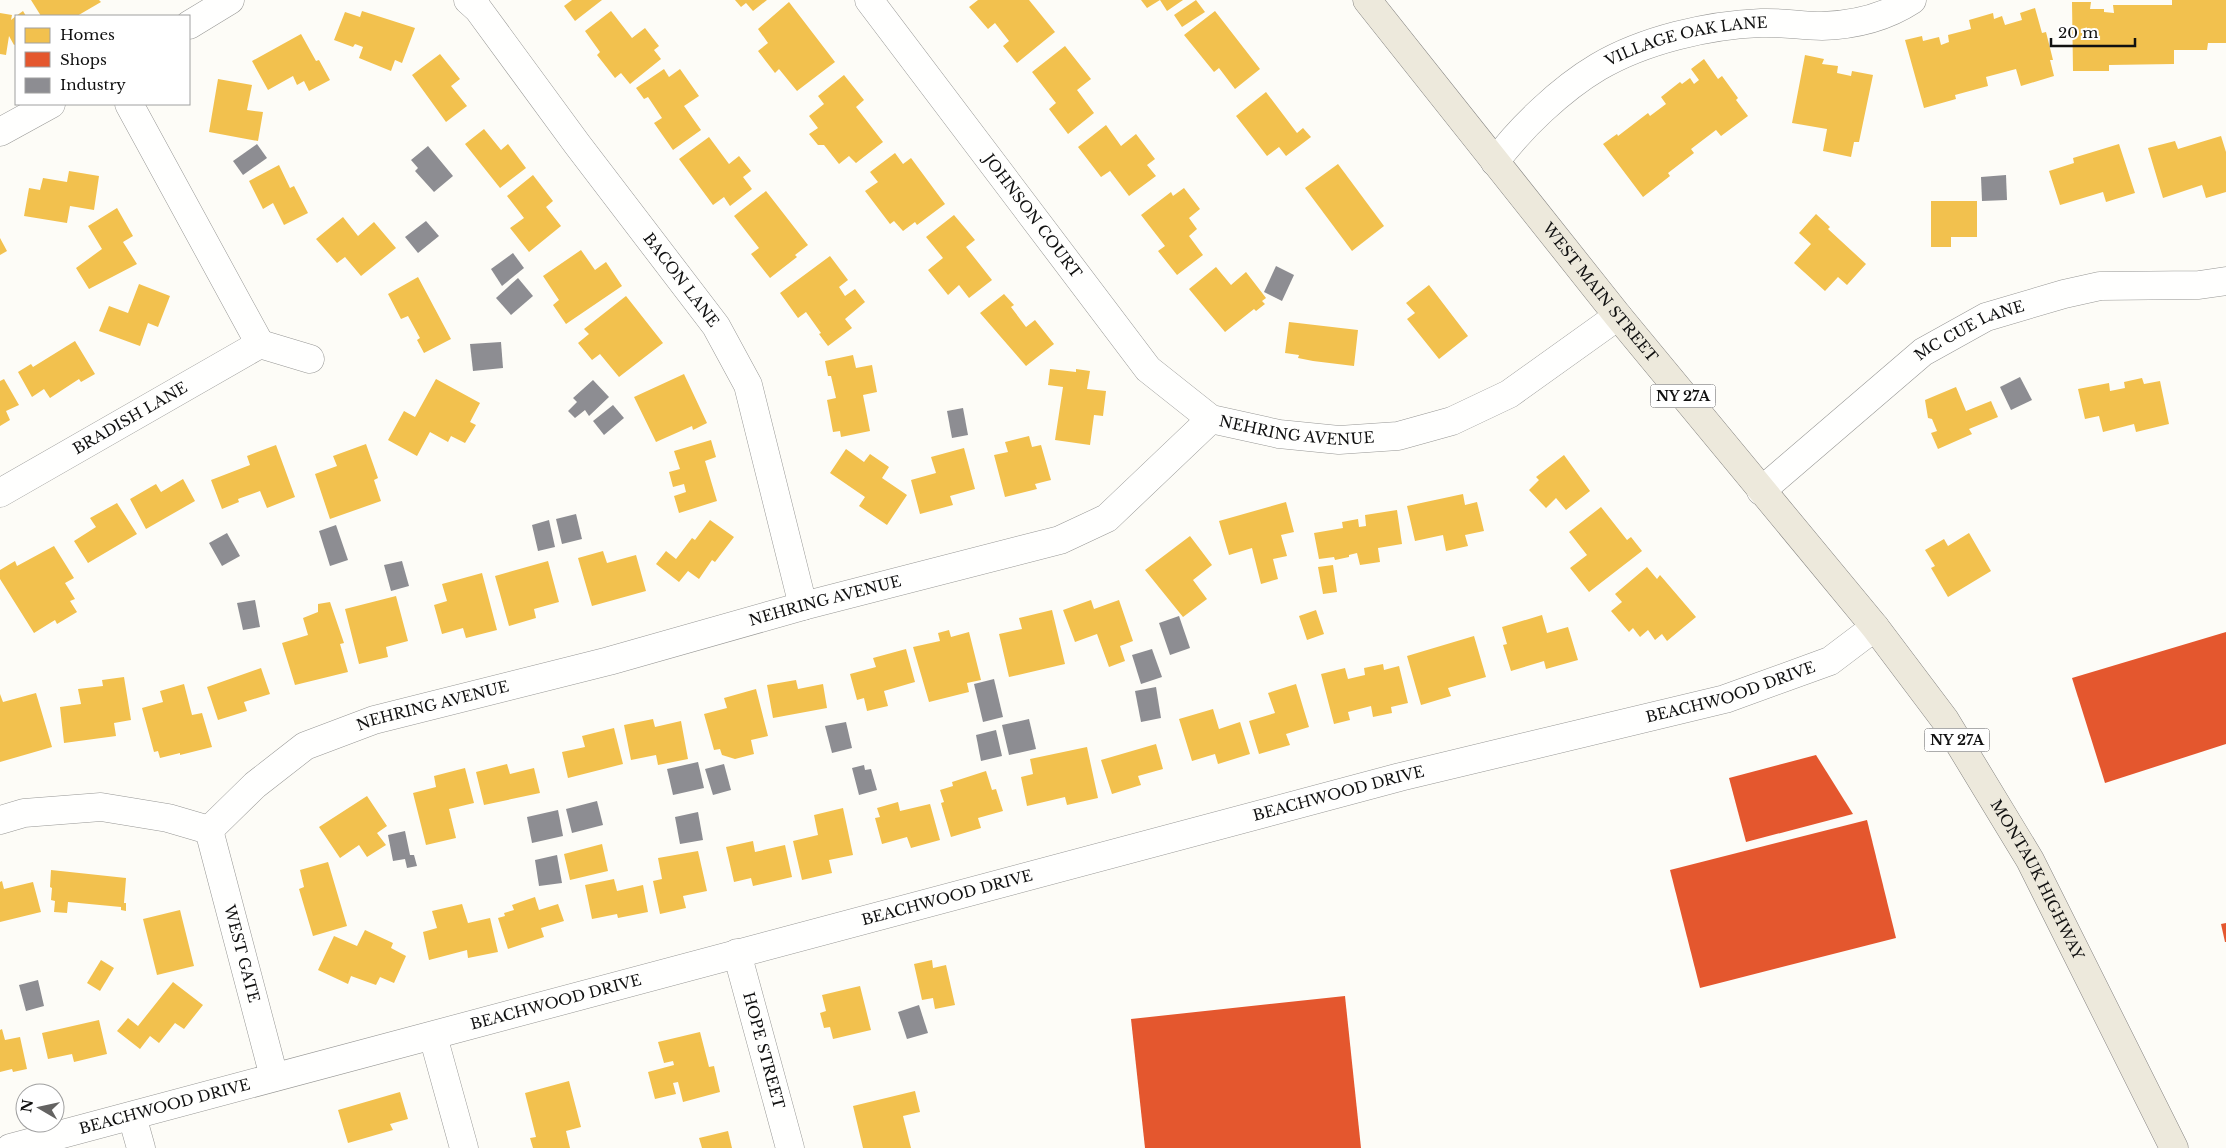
<svg xmlns="http://www.w3.org/2000/svg" width="2226" height="1148" font-family="'Libre Baskerville',serif">
  <style>
    .homes { fill: #f2c14e }
    .shops { fill: #e4572e }
    .industry { fill: #8d8d92 }
    .lines { fill: none; stroke-linecap: round; stroke-linejoin: round }
    .minor-casing { stroke: #979795; stroke-width: 29 }
    .primary-casing { stroke: #858482; stroke-width: 29 }
    .minor { stroke: #fffffe; stroke-width: 28 }
    .primary { stroke: #ede9dc; stroke-width: 28 }
    .labels { text-anchor: middle; stroke-width: 5; stroke-linejoin: round; paint-order: stroke }
    .shield { fill: #fff; stroke: #585858; stroke-width: 1 }
    .shield-label { font-size: 14px; font-weight: bold; fill: #111 }
    .street-label { font-size: 15px; fill: #111; stroke: #fff }
  </style>
  <rect width="100%" height="100%" fill="#fdfcf7"/>
  <g class="homes">
    <path d="M31,0H99L101,2L77,16H41Z"/>
    <path d="M572,0H602L575,21L564,6Z"/>
    <path d="M735,0H767L753,11L746,3L741,7Z"/>
    <path d="M978,0H1029L1055,32L1017,63L1003,46L1009,41L995,23L988,29L969,7Z"/>
    <path d="M1141,0H1183L1167,11L1160,0L1147,8Z"/>
    <path d="M1196,0L1205,12L1182,27L1174,15Z"/>
    <path d="M2172,0H2226V43H2208L2207,50H2174V64L2109,65V71H2073L2072,2H2091L2090,9H2104V12L2114,13L2113,5H2172Z"/>
    <path d="M789,2L835,62L797,91L779,69L775,73L758,51L768,43L758,29Z"/>
    <path d="M2035,8L2042,33L2046,32L2053,60H2050L2054,76L2021,86L2016,69L1986,77L1988,86L1955,95L1956,99L1924,108L1905,40L1922,36L1923,41L1939,37L1941,45L1949,42L1948,35L1971,29L1969,20L1993,13L1994,19L2002,16L2005,25L2022,20L2020,13Z"/>
    <path d="M23,11L26,16H16Z"/>
    <path d="M362,11L415,28L402,63L395,60L391,71L359,58L363,47L355,44L353,47L334,40L345,12L360,17Z"/>
    <path d="M611,11L632,38L645,28L659,46L654,50L661,59L630,84L621,73L615,78L597,55L600,52L585,31Z"/>
    <path d="M1215,11L1260,69L1235,89L1219,68L1214,72L1184,35Z"/>
    <path d="M0,13L12,15L11,20L16,16V44L14,45L9,36L6,55L0,54Z"/>
    <path d="M301,34L316,61L319,60L330,80L309,91L304,81L297,85L293,76L268,90L252,61Z"/>
    <path d="M1065,46L1091,79L1077,90L1094,113L1068,134L1049,109L1056,103L1032,72Z"/>
    <path d="M440,54L460,79L451,86L467,106L446,122L412,75Z"/>
    <path d="M1805,55L1824,59L1822,64L1838,66L1837,73L1851,76L1852,71L1873,75L1859,142H1854L1851,157L1823,151L1827,129L1792,123Z"/>
    <path d="M1704,59L1718,79L1722,76L1738,98L1736,100L1748,116L1721,136L1716,130L1691,149L1694,153L1668,173L1670,176L1643,197L1603,144L1617,134L1618,136L1648,113L1650,116L1666,104L1661,97L1680,82L1682,84L1690,78L1694,84L1699,80L1691,69Z"/>
    <path d="M664,69L669,77L680,69L699,96L684,106L701,130L673,150L654,123L662,118L648,97L644,99L636,88Z"/>
    <path d="M844,75L864,100L856,107L883,142L856,163L849,156L839,164L824,145H818L809,134L818,128L809,116L824,104L818,96Z"/>
    <path d="M218,79L252,85L247,110L263,112L258,141L209,132Z"/>
    <path d="M1266,92L1297,133L1303,128L1311,137L1286,156L1279,147L1267,156L1236,116Z"/>
    <path d="M1106,125L1121,146L1136,134L1155,159L1147,165L1156,176L1129,196L1110,171L1101,177L1078,147Z"/>
    <path d="M484,129L501,150L508,144L526,168L500,188L465,144Z"/>
    <path d="M2221,136L2226,152V192L2206,198L2202,185L2163,198L2148,148L2175,141L2178,149Z"/>
    <path d="M709,137L729,164L739,156L751,171L743,177L752,189L730,206L724,197L713,205L679,159Z"/>
    <path d="M2119,144L2135,193L2106,202L2103,192L2060,205L2049,171L2074,163L2073,158Z"/>
    <path d="M895,153L903,164L911,158L945,204L917,225L915,222L903,231L894,221L890,224L865,191L878,182L870,172Z"/>
    <path d="M1338,164L1384,226L1352,251L1305,188Z"/>
    <path d="M279,165L290,188L294,186L308,213L284,225L273,203L263,209L249,181Z"/>
    <path d="M69,171L99,176L94,210L70,206L67,223L24,216L29,188L40,190L43,178L67,182Z"/>
    <path d="M533,175L553,201L546,207L561,226L529,252L510,228L524,218L507,196Z"/>
    <path d="M1184,188L1200,209L1189,218L1197,229L1189,236L1203,255L1177,275L1158,251L1165,246L1141,215L1171,192L1173,196Z"/>
    <path d="M766,191L808,245L795,255L797,257L770,278L751,254L759,248L734,216Z"/>
    <path d="M1931,201H1977V237H1951V247H1931Z"/>
    <path d="M117,208L133,236L123,242L137,264L89,289L76,268L102,249L88,226Z"/>
    <path d="M1816,214L1830,227L1828,229L1866,264L1847,285L1838,277L1825,291L1794,263L1811,244L1799,233Z"/>
    <path d="M954,215L975,240L966,247L992,280L969,298L959,285L948,295L928,270L943,258L926,237Z"/>
    <path d="M343,217L358,236L374,222L396,248L361,276L345,257L337,263L316,239Z"/>
    <path d="M0,238L7,251L0,255Z"/>
    <path d="M581,250L595,270L606,262L622,286L566,324L553,305L559,300L543,276Z"/>
    <path d="M830,256L848,280L839,287L845,296L855,289L865,302L845,319L852,328L828,346L819,334L821,333L806,312L798,318L780,293Z"/>
    <path d="M1216,267L1231,285L1246,272L1266,298L1262,301L1265,304L1256,311L1254,309L1225,332L1189,289Z"/>
    <path d="M418,277L451,339L424,353L417,340L420,338L408,316L401,319L388,294Z"/>
    <path d="M139,284L170,296L158,327L148,323L140,346L99,331L109,306L128,313Z"/>
    <path d="M1429,285L1468,336L1439,359L1407,319L1415,313L1406,303Z"/>
    <path d="M1004,294L1014,305L1011,307L1026,327L1035,320L1054,344L1026,366L980,313Z"/>
    <path d="M626,296L663,343L619,377L600,354L592,360L578,343L589,334L584,329Z"/>
    <path d="M1289,322L1358,330L1354,366L1313,361L1298,358L1299,355L1285,353Z"/>
    <path d="M75,341L95,374L81,382L79,379L50,398L44,389L32,397L18,372L31,364L33,367Z"/>
    <path d="M853,355L856,368L872,365L877,392L863,395L870,431L841,437L840,431L833,432L827,400L836,398L831,376H828L825,361Z"/>
    <path d="M1050,369L1076,372V369L1090,371L1087,389L1106,391L1103,416L1094,415L1090,445L1055,440L1063,387L1048,385Z"/>
    <path d="M684,374L707,423L693,430L692,426L656,442L634,397Z"/>
    <path d="M2142,378L2144,384L2160,381L2169,424L2136,432L2134,424L2103,432L2099,416L2085,419L2078,389L2109,383L2110,391L2125,388L2124,382Z"/>
    <path d="M4,379L19,405L6,411L10,420L0,426V381Z"/>
    <path d="M436,379L480,403L470,422L476,425L465,443L451,436L448,442L430,432L417,456L388,440L404,411L415,417Z"/>
    <path d="M1956,387L1966,411L1991,401L1998,417L1969,429L1972,434L1938,449L1931,433L1937,431L1932,419L1928,418L1925,400Z"/>
    <path d="M1029,436L1032,447L1041,445L1051,480L1035,484L1037,489L1005,497L994,455L1008,452L1005,442Z"/>
    <path d="M711,440L716,457L705,461L717,501L679,513L674,496L686,492L684,484L673,487L669,472L680,469L674,451Z"/>
    <path d="M366,444L378,478L374,480L381,501L330,519L315,474L337,466L333,456Z"/>
    <path d="M276,445L295,497L267,508L260,491L238,499L239,502L222,509L211,480L250,465L247,456Z"/>
    <path d="M964,448L975,489L950,496L953,505L920,514L911,480L936,473L931,457Z"/>
    <path d="M846,449L864,462L870,454L889,467L882,478L907,495L887,525L859,506L865,497L830,473Z"/>
    <path d="M1564,455L1590,491L1566,510L1556,498L1546,508L1529,490L1539,480L1536,477Z"/>
    <path d="M183,479L195,501L146,529L130,499L156,484L161,492Z"/>
    <path d="M1463,494L1465,505L1477,502L1484,531L1465,535L1468,546L1446,551L1443,535L1415,541L1407,506Z"/>
    <path d="M1286,502L1294,532L1281,535L1287,556L1273,559L1278,579L1261,584L1252,548L1229,555L1219,521Z"/>
    <path d="M117,503L137,534L88,563L74,541L96,527L90,518Z"/>
    <path d="M1601,507L1627,540L1631,537L1642,551L1589,592L1570,568L1587,555L1569,532Z"/>
    <path d="M1397,510L1402,544L1378,548L1380,562L1360,565L1357,553L1349,555V557L1335,560L1334,557L1319,559L1314,533L1343,528L1342,522L1358,519L1359,527L1366,526L1365,515Z"/>
    <path d="M710,520L734,537L715,562L712,560L699,579L688,571L679,582L656,564L666,551L676,559L692,538L695,540Z"/>
    <path d="M1969,533L1991,571L1948,597L1931,568L1935,566L1925,550L1944,539L1948,546Z"/>
    <path d="M1190,536L1212,565L1193,580L1207,599L1183,617L1145,570Z"/>
    <path d="M54,546L74,578L65,583L75,599L70,601L77,612L57,624L55,620L34,633L0,579V570L15,561L17,566Z"/>
    <path d="M603,551L607,563L636,555L646,591L592,606L578,558Z"/>
    <path d="M548,561L559,602L534,609L536,618L509,626L495,576Z"/>
    <path d="M1333,565L1337,592L1323,594L1318,567Z"/>
    <path d="M1647,567L1657,579L1660,575L1696,617L1667,641L1662,634L1655,640L1648,630L1640,637L1633,628L1629,632L1611,611L1622,602L1615,594Z"/>
    <path d="M482,573L497,630L466,638L463,628L442,634L434,605L447,601L442,584Z"/>
    <path d="M396,596L408,641L386,647L388,657L359,664L345,609Z"/>
    <path d="M1091,600L1094,609L1119,600L1133,641L1120,646L1125,661L1109,667L1097,634L1075,642L1063,610Z"/>
    <path d="M330,602L344,643L340,644L348,672L295,685L282,643L308,635L303,618L318,612V604Z"/>
    <path d="M1052,610L1065,664L1009,677L999,634L1022,629L1019,618Z"/>
    <path d="M1316,610L1324,634L1307,640L1299,616Z"/>
    <path d="M1542,615L1547,633L1568,627L1578,660L1546,669L1544,661L1511,671L1503,645L1507,644L1502,627Z"/>
    <path d="M949,630L951,637L969,632L981,680L967,683L969,692L929,702L913,647L940,641L938,633Z"/>
    <path d="M1474,636L1486,677L1448,688L1451,696L1421,705L1407,656Z"/>
    <path d="M906,649L915,682L884,691L888,706L867,711L864,698L857,700L850,674L876,667L873,658Z"/>
    <path d="M1383,664L1384,670L1399,666L1408,703L1391,707L1392,713L1373,717L1371,706L1348,712L1350,720L1334,724L1321,674L1345,668L1348,679L1365,675L1364,668Z"/>
    <path d="M261,668L270,694L244,702L247,711L218,720L207,687Z"/>
    <path d="M124,677L131,720L114,723L116,736L64,743L60,707L81,704L78,689L103,686L102,680Z"/>
    <path d="M796,680L798,689L823,684L827,708L773,718L767,685Z"/>
    <path d="M184,684L192,715L202,713L212,747L180,755V753L160,758L158,751L154,752L142,708L163,702L160,691Z"/>
    <path d="M1296,684L1309,727L1286,734L1290,745L1259,754L1249,721L1275,713L1268,693Z"/>
    <path d="M756,689L768,736L751,740L754,754L735,759L722,755L720,749L714,750L704,714L727,708L724,698Z"/>
    <path d="M36,693L52,747L0,762V694L3,702Z"/>
    <path d="M1213,709L1219,729L1240,722L1250,754L1218,764L1215,754L1192,761L1179,719Z"/>
    <path d="M653,719L655,727L681,721L688,759L658,765L656,755L631,760L624,725Z"/>
    <path d="M614,728L623,764L568,778L562,752L585,747L582,736Z"/>
    <path d="M1156,744L1163,769L1138,776L1141,785L1112,794L1101,760Z"/>
    <path d="M1087,747L1098,798L1067,805L1065,797L1027,806L1021,777L1033,774L1030,759Z"/>
    <path d="M507,764L510,774L534,768L540,793L484,805L476,772Z"/>
    <path d="M465,768L474,803L449,809L456,838L426,845L413,793L436,787L434,776Z"/>
    <path d="M986,771L992,790L996,789L1003,811L978,818L981,828L951,837L941,803L944,802L940,790L953,786L952,782Z"/>
    <path d="M367,796L387,826L377,833L386,845L367,857L359,845L340,858L319,827Z"/>
    <path d="M898,802L900,811L930,804L940,840L911,848L907,837L882,844L875,818L880,817L877,808Z"/>
    <path d="M843,808L853,855L829,860L832,873L802,880L793,841L818,835L814,815Z"/>
    <path d="M753,841L755,852L785,845L792,877L753,886L751,878L734,882L726,847Z"/>
    <path d="M602,844L608,871L570,880L564,854Z"/>
    <path d="M698,851L707,891L683,896L686,908L660,914L653,881L662,879L658,858Z"/>
    <path d="M328,862L347,926L313,936L299,889L304,887L300,870Z"/>
    <path d="M51,870L126,878L124,903H126V911L121,910V907L68,902L67,913L54,912L55,901L51,900L52,888L50,887Z"/>
    <path d="M614,879L617,891L643,885L648,912L618,918L617,914L592,919L585,885Z"/>
    <path d="M2,881L4,889L33,882L41,912L0,922V882Z"/>
    <path d="M535,897L539,910L558,904L564,921L541,928L544,937L508,949L498,918L505,916L504,913L514,910L512,905Z"/>
    <path d="M462,904L468,923L490,918L498,952L468,958L467,950L429,960L423,932L437,928L432,911Z"/>
    <path d="M180,910L194,966L157,975L143,919Z"/>
    <path d="M365,930L393,943L391,948L406,956L394,983L380,977L376,985L351,976L348,984L318,970L334,936L357,946Z"/>
    <path d="M101,960L114,968L100,991L87,983Z"/>
    <path d="M932,960L933,968L946,965L955,1005L935,1009L933,998L922,1000L914,964Z"/>
    <path d="M173,982L203,1005L184,1029L175,1023L159,1043L150,1036L140,1049L117,1031L128,1018L138,1026Z"/>
    <path d="M860,986L871,1030L833,1039L830,1027L824,1028L820,1013L826,1011L822,995Z"/>
    <path d="M99,1020L107,1054L74,1062L72,1054L48,1059L42,1033Z"/>
    <path d="M2,1029L5,1040L20,1037L27,1069L13,1072L12,1069L0,1072V1030Z"/>
    <path d="M700,1032L709,1067L714,1066L720,1092L683,1102L678,1082L673,1083L676,1094L655,1099L648,1072L674,1065L673,1061L664,1063L658,1042Z"/>
    <path d="M569,1081L581,1127L566,1131L570,1148H533L530,1138L536,1137L525,1093Z"/>
    <path d="M915,1091L920,1112L903,1116L911,1148H863L853,1106Z"/>
    <path d="M400,1092L408,1119L390,1124L393,1130L348,1143L338,1110Z"/>
    <path d="M728,1131L732,1148H702L699,1138Z"/>
  </g>
  <g class="shops">
    <path d="M2226,632V744L2105,783L2072,678Z"/>
    <path d="M1816,755L1853,814L1746,842L1729,778Z"/>
    <path d="M1867,820L1896,938L1700,988L1670,870Z"/>
    <path d="M2226,923V942H2225L2221,924Z"/>
    <path d="M1345,996L1361,1148H1145L1131,1019Z"/>
  </g>
  <g class="industry">
    <path d="M257,144L267,158L243,175L233,161Z"/>
    <path d="M428,146L453,176L434,192L415,171L418,168L411,160Z"/>
    <path d="M2006,175L2007,200L1982,201L1981,177Z"/>
    <path d="M426,221L439,236L418,253L405,237Z"/>
    <path d="M513,253L524,268L502,286L491,269Z"/>
    <path d="M1276,266L1294,275L1282,301L1264,292Z"/>
    <path d="M518,278L533,296L511,315L496,298Z"/>
    <path d="M501,342L503,368L473,371L470,344Z"/>
    <path d="M2020,377L2032,400L2011,410L2000,387Z"/>
    <path d="M593,380L609,397L589,416L585,410L575,418L568,411L577,402L573,398Z"/>
    <path d="M613,405L624,418L604,435L593,421Z"/>
    <path d="M963,408L968,435L952,438L947,411Z"/>
    <path d="M576,514L582,539L562,544L556,519Z"/>
    <path d="M549,520L555,547L538,551L532,525Z"/>
    <path d="M336,525L348,560L330,566L319,531Z"/>
    <path d="M227,533L240,556L222,566L209,543Z"/>
    <path d="M402,561L409,586L391,591L384,565Z"/>
    <path d="M255,600L260,627L243,630L237,603Z"/>
    <path d="M1179,616L1190,648L1170,655L1159,623Z"/>
    <path d="M1152,649L1162,677L1141,684L1132,655Z"/>
    <path d="M994,679L1003,717L983,722L974,684Z"/>
    <path d="M1156,687L1161,718L1141,722L1135,691Z"/>
    <path d="M1029,719L1036,749L1009,755L1002,725Z"/>
    <path d="M846,722L852,748L832,753L825,726Z"/>
    <path d="M996,730L1002,756L981,761L976,735Z"/>
    <path d="M698,762L704,788L673,795L667,769Z"/>
    <path d="M724,764L731,790L713,795L705,769Z"/>
    <path d="M864,765L865,770L871,769L877,790L859,795L852,768Z"/>
    <path d="M597,801L603,825L572,833L566,809Z"/>
    <path d="M558,810L563,836L532,843L527,817Z"/>
    <path d="M698,812L703,840L680,844L675,817Z"/>
    <path d="M405,831L410,855H414L417,866L407,868L405,859L393,861L388,835Z"/>
    <path d="M557,855L562,883L539,886L535,860Z"/>
    <path d="M38,980L44,1006L26,1011L19,985Z"/>
    <path d="M919,1005L928,1033L907,1039L898,1012Z"/>
  </g>
  <g class="lines">
    <defs>
      <g id="minor">
        <path id="s1" d="M468,0L478,9L577,144L716,326L748,385L803,606"/>
        <path id="s2" d="M869,0L1148,369L1211,419L1279,434L1339,440L1398,436L1452,421L1509,394L1618,316"/>
        <path d="M189,25L230,0"/>
        <path d="M0,132L51,104"/>
        <path id="s3" d="M1495,162C1520,128 1561,89 1598,67C1644,40 1708,25 1761,23C1781,22 1802,26 1822,26C1853,25 1886,17 1912,0"/>
        <path d="M260,344L310,359"/>
        <path id="s4" d="M1761,491L1923,352L1986,317L2064,294L2100,286L2199,285L2226,281"/>
        <path id="s5" d="M0,493L260,344L129,104"/>
        <path d="M0,820L24,813L101,807L168,818L209,830"/>
        <path id="s6" d="M209,830L255,785L305,746L374,720L609,661L803,606L1060,540L1107,518L1211,419"/>
        <path id="s7" d="M209,830L274,1077"/>
        <path id="s8" d="M737,953L790,1148"/>
        <path d="M433,1036L464,1148"/>
        <path d="M132,1116L141,1148"/>
        <path id="s9" d="M10,1148L1400,777L1725,699L1830,661L1875,627"/>
      </g>
      <g id="primary">
        <path id="s10" d="M1367,0L1618,316L1875,627L1945,720L2030,860L2174,1148"/>
      </g>
    </defs>
    <use href="#minor" class="minor-casing"/>
    <use href="#primary" class="primary-casing"/>
    <use href="#minor" class="minor"/>
    <use href="#primary" class="primary"/>
  </g>
  <g class="labels">
    <g class="shield">
      <rect x="1650.5" y="384.5" width="65" height="23" rx="4"/>
      <rect x="1924.5" y="728.5" width="65" height="23" rx="4"/>
    </g>
    <g class="shield-label">
      <text x="1683" y="401">NY 27A</text>
      <text x="1957" y="745">NY 27A</text>
    </g>
    <g class="street-label">
      <text dy="5" stroke="none"><textPath href="#s3" startOffset="234">VILLAGE OAK LANE</textPath></text>
      <text dy="5" stroke="none"><textPath href="#s2" startOffset="271">JOHNSON COURT</textPath></text>
      <text dy="5" stroke="none"><textPath href="#s1" startOffset="352">BACON LANE</textPath></text>
      <text dy="5" stroke="none"><textPath href="#s10" startOffset="374">WEST MAIN STREET</textPath></text>
      <text dy="5" stroke="none"><textPath href="#s4" startOffset="265">MC CUE LANE</textPath></text>
      <text dy="5" stroke="none"><textPath href="#s5" startOffset="150">BRADISH LANE</textPath></text>
      <text dy="5" stroke="none"><textPath href="#s2" startOffset="630">NEHRING AVENUE</textPath></text>
      <text dy="5" stroke="none"><textPath href="#s6" startOffset="668">NEHRING AVENUE</textPath></text>
      <text dy="5" stroke="none"><textPath href="#s9" startOffset="1780">BEACHWOOD DRIVE</textPath></text>
      <text dy="5" stroke="none"><textPath href="#s6" startOffset="262">NEHRING AVENUE</textPath></text>
      <text dy="5" stroke="none"><textPath href="#s9" startOffset="1375">BEACHWOOD DRIVE</textPath></text>
      <text dy="5" stroke="none"><textPath href="#s10" startOffset="1108">MONTAUK HIGHWAY</textPath></text>
      <text dy="5" stroke="none"><textPath href="#s9" startOffset="970">BEACHWOOD DRIVE</textPath></text>
      <text dy="5" stroke="none"><textPath href="#s7" startOffset="128">WEST GATE</textPath></text>
      <text dy="5" stroke="none"><textPath href="#s9" startOffset="565">BEACHWOOD DRIVE</textPath></text>
      <text dy="5" stroke="none"><textPath href="#s8" startOffset="101">HOPE STREET</textPath></text>
      <text dy="5" stroke="none"><textPath href="#s9" startOffset="160">BEACHWOOD DRIVE</textPath></text>
    </g>
  </g>
  <rect x="15" y="15" width="175" height="90" fill="#ffffff" stroke="#a0a0a0"/>
  <rect x="25" y="28" width="25" height="15" fill="#f2c14e" stroke="#a0a0a0"/>
  <text x="60" y="40" font-size="15" fill="#111111">Homes</text>
  <rect x="25" y="52" width="25" height="15" fill="#e4572e" stroke="#a0a0a0"/>
  <text x="60" y="65" font-size="15" fill="#111111">Shops</text>
  <rect x="25" y="78" width="25" height="15" fill="#8d8d92" stroke="#a0a0a0"/>
  <text x="60" y="90" font-size="15" fill="#111111">Industry</text>
  <g transform="translate(40 1108) rotate(279)"><circle r="24" fill="#ffffff" stroke="#a0a0a0"/>
  <path d="M0-4L9 19L0 12L-9 19Z" fill="#646362"/>
  <text y="-8" font-size="14" font-weight="bold" text-anchor="middle" fill="#111111">N</text>
  </g>
  <path d="M2051 38v8h84v-8" fill="none" stroke="#111111" stroke-width="2.5"/>
  <text x="2058" y="38" font-size="15" fill="#111111" stroke="#ffffff" stroke-width="4" paint-order="stroke">20 m</text>
</svg>
